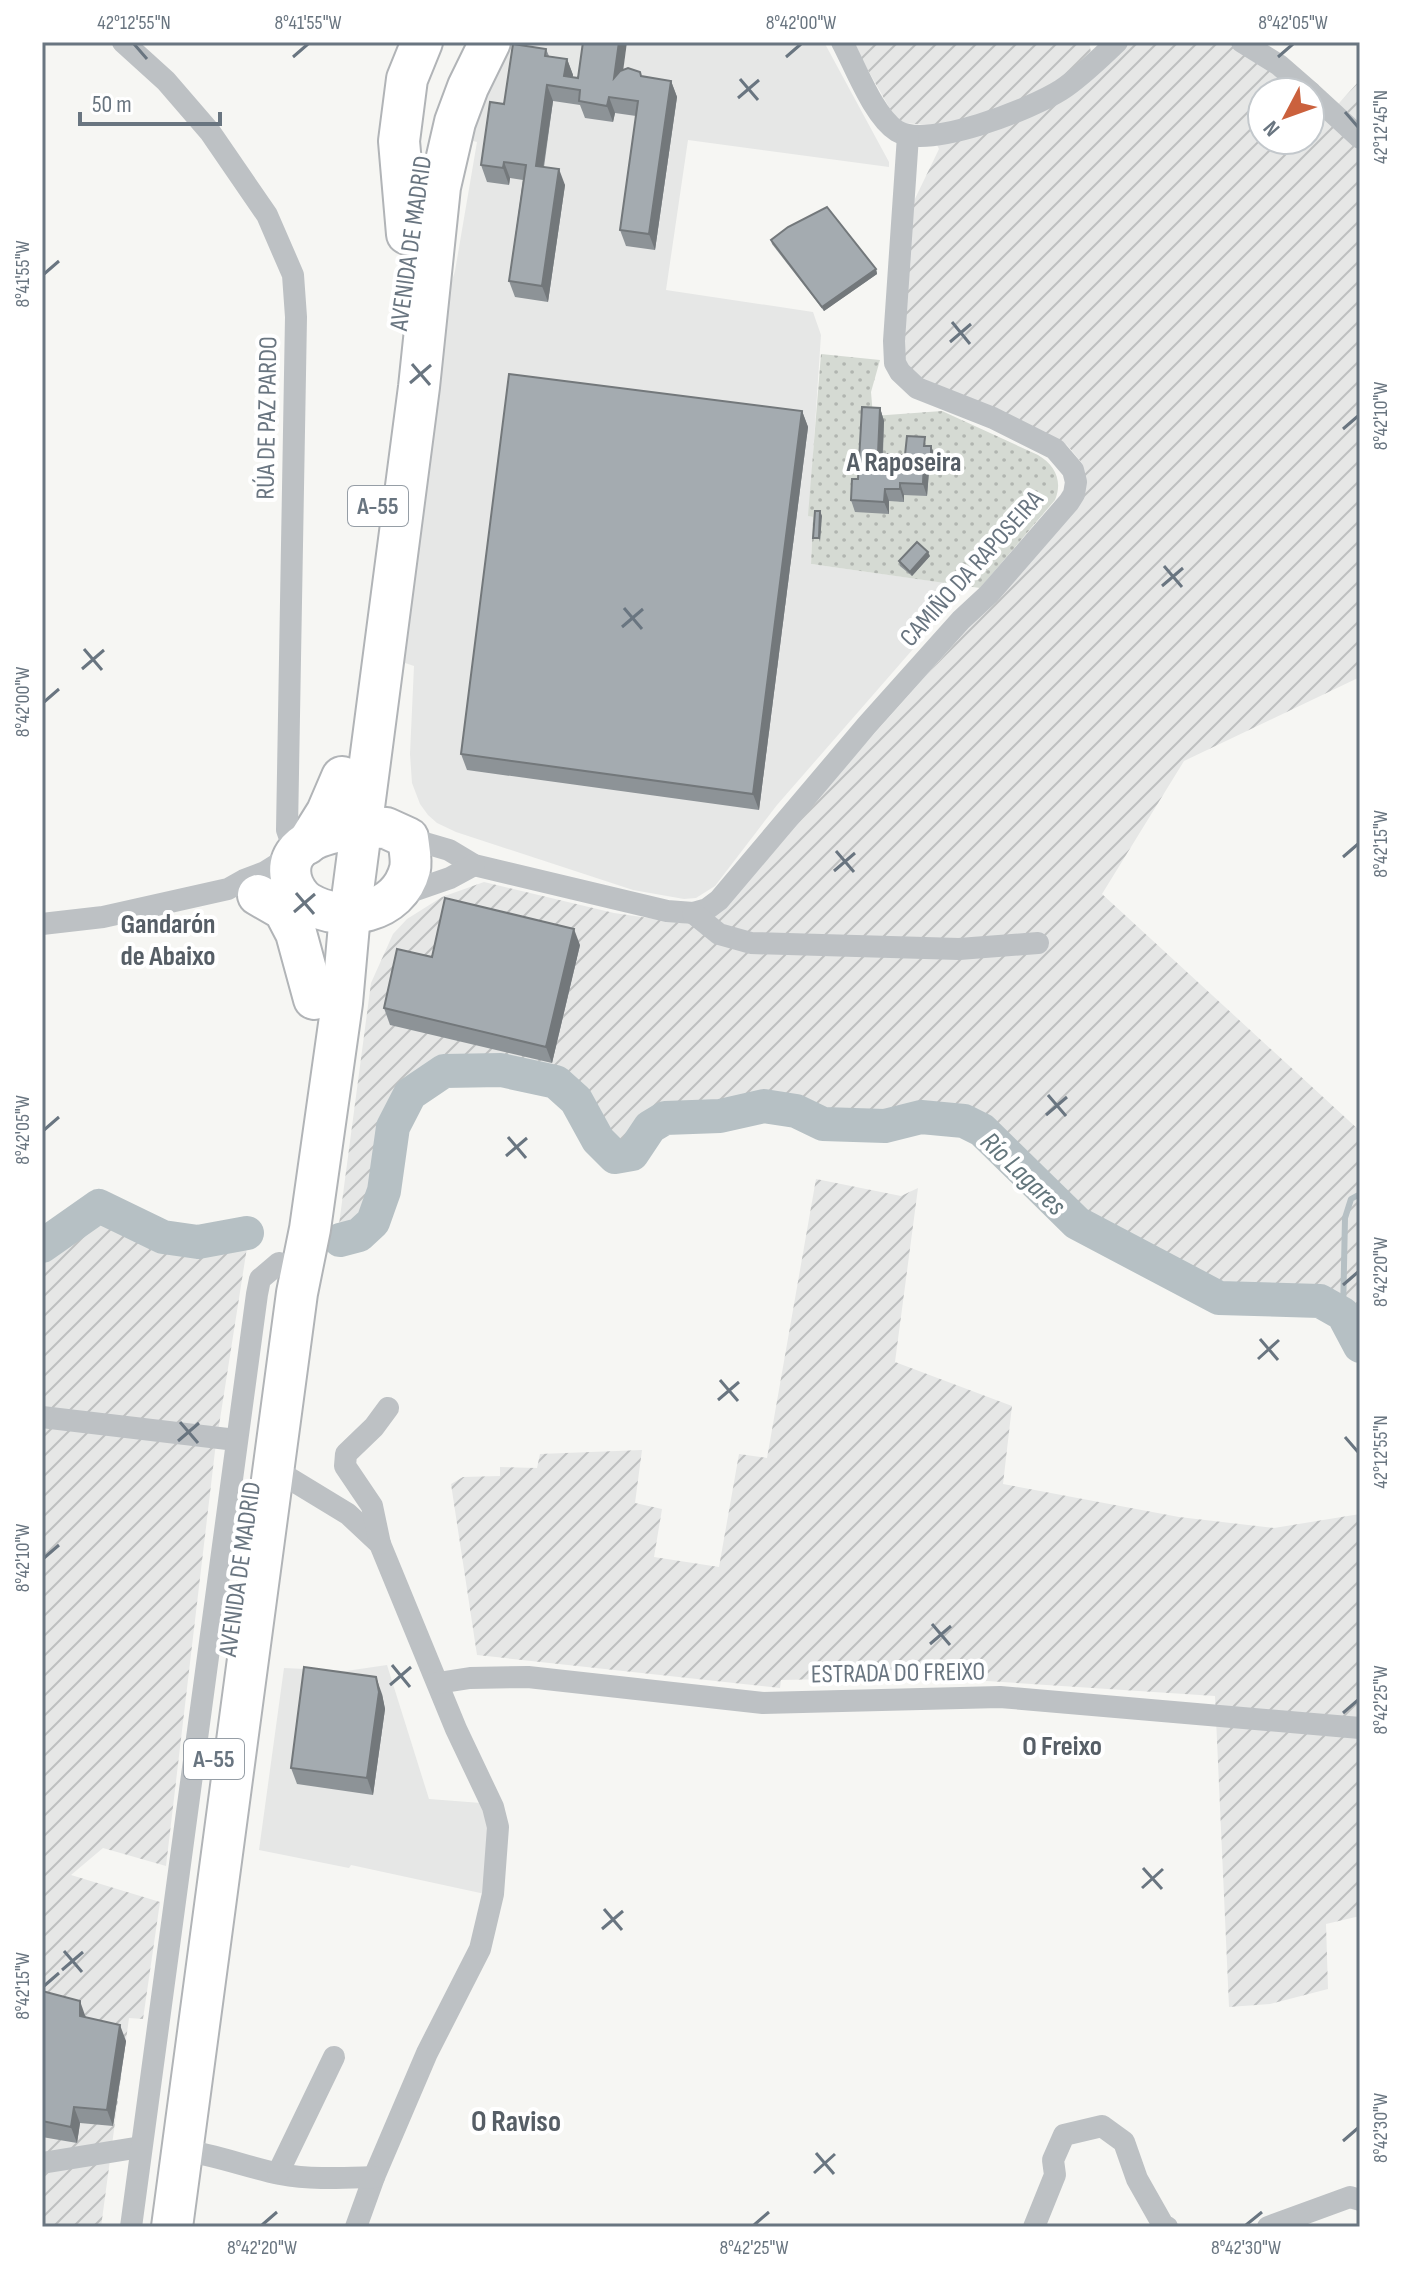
<svg xmlns="http://www.w3.org/2000/svg" width="1402" height="2269" font-family="'Sofia Sans Condensed',sans-serif">
  <style>
    .built { fill: #e6e7e6 }
    .industrial { fill: url(#industrial-furrows) }
    .park { fill: url(#park-dots) }
    .lines { fill: none; stroke-linecap: round; stroke-linejoin: round }
    .stream { stroke: #b6c0c4; stroke-width: 6 }
    .river { stroke: #b6c0c4; stroke-width: 34 }
    .highway-casing { stroke: #b1b4b7; stroke-width: 44 }
    .street { stroke: #bdc1c4; stroke-width: 22 }
    .highway { stroke: #fff; stroke-width: 40 }
    .wall { fill: #8d9397 }
    .shaded-wall { fill: #73787b }
    .building { fill: #a4abb0; stroke: #73787b; stroke-width: 2 }
    .ticks { fill: none; stroke: #697580; stroke-width: 3 }
    .labels { text-anchor: middle; stroke-width: 8; stroke-linejoin: round; paint-order: stroke }
    .shield { fill: #fff; stroke: #969ea6; stroke-width: 2 }
    .shield-label { font-size: 24px; font-weight: bold; fill: #697580 }
    .street-label { font-size: 26px; fill: #697580; stroke: #fff }
    .neighbourhood-label { font-size: 28px; font-weight: bold; fill: #565e66; stroke: #fff }
    .water-label { font-size: 28px; font-style: italic; fill: #64767c; stroke: #fff }
    .quarter-label { font-size: 30px; font-weight: bold; fill: #565e66; stroke: #fff }
    .neatline { fill: none; stroke: #697580; stroke-width: 3 }
    .ticks-label { font-size: 20px; text-anchor: middle; fill: #697580 }
  </style>
  <defs>
    <pattern id="industrial-furrows" width="10" height="10" patternUnits="userSpaceOnUse" patternTransform="scale(2)"><rect width="10" height="10" fill="#e6e7e6"/><path d="M-1 1l2-2M0 10L10 0M9 11l2-2" fill="none" stroke="#bec0c0"/></pattern>
    <pattern id="park-dots" width="8" height="8" patternUnits="userSpaceOnUse" patternTransform="scale(2)"><rect width="8" height="8" fill="#d5dad3"/><path d="M2 2h.1M6 6h.1" fill="none" stroke="#b1b5b0" stroke-width="1.8" stroke-linecap="round"/></pattern>
  </defs>
  <rect width="100%" height="100%" fill="#f6f6f3"/>
  <g class="built">
    <path d="M510,42H824L889,162V167L688,140L666,290L813,312L821,335L809,516L813,517L811,564L968,586L777,805L715,886L696,898L684,899L633,890L456,832L437,823L428,815L420,804L412,783L410,754L414,666L402,662L445,302L455,271L477,142L469,140L477,116Z"/>
    <path d="M387,1665L429,1799L481,1803L489,1822L485,1894L351,1865L349,1868L259,1850L284,1668L346,1671Z"/>
  </g>
  <g class="industrial">
    <path d="M852,42H1089L1093,63L1117,42H1242L1310,92H1262V140H1310V92L1332,111L1360,80V677L1184,761L1102,894L1360,1131V1329L1349,1308L1323,1292L1221,1289L1082,1216L987,1122L966,1113L920,1108L885,1118L825,1116L798,1103L764,1098L719,1107L663,1109L644,1120L627,1146L618,1148L605,1135L583,1095L560,1074L502,1062H442L403,1088L385,1125L376,1189L366,1217L354,1228L338,1232L371,983L393,934L407,919L442,897L484,882L614,913L690,924L832,781L1073,511L1086,483L1082,463L1067,445L1041,432L920,380L908,366L904,356L911,207L939,149L927,125L905,123L894,116Z"/>
    <path d="M816,1179L901,1196L918,1188L895,1362L1012,1406L1003,1484L1179,1517L1274,1528L1360,1514V1916L1326,1924L1328,1989L1270,2004L1229,2007L1215,1696L925,1677L781,1680L780,1688L477,1655L451,1484L463,1477L500,1476V1467L537,1468L540,1454L642,1450L635,1503L662,1509L654,1557L719,1567L739,1454L767,1458Z"/>
    <path d="M100,1216L161,1245L199,1250L248,1241L215,1451L166,1866L103,1848L71,1875L160,1902L143,2019L129,2018L101,2227H42V1257Z"/>
  </g>
  <path class="park" d="M821,354L880,360L871,392L873,416L942,411L1038,455C1055,465 1063,481 1055,500L980,588L811,564L813,517L808,516Z"/>
  <g class="lines">
    <path class="stream" d="M1343,1314L1345,1218L1351,1199L1360,1194"/>
    <g class="river">
      <path d="M340,1240L359,1235L373,1222L384,1191L393,1127L410,1094L444,1071L501,1070L556,1082L576,1100L598,1140L615,1157L632,1154L650,1127L665,1118L720,1116L764,1106L796,1111L823,1124L885,1126L921,1117L964,1121L982,1130L1077,1223L1219,1298L1320,1301L1343,1314L1360,1346"/>
      <path d="M42,1246L99,1206L163,1237L198,1242L247,1233"/>
    </g>
    <defs>
      <g id="highway">
        <path d="M407,234L399,141L407,79L422,42"/>
        <path d="M362,827L386,828L408,838C409,847 412,860 410,869C399,913 343,924 308,903C300,898 293,888 291,878C283,839 335,831 362,827Z"/>
        <path d="M307,844L327,812L342,777"/>
        <path d="M258,895L284,910L296,933L314,999"/>
        <path d="M172,2227L297,1293L310,1229L342,1003L350,914L419,387L440,187L455,122L468,87L490,42"/>
      </g>
    </defs>
    <use href="#highway" class="highway-casing"/>
    <g class="street">
      <path d="M842,42C855,66 874,117 897,131C928,150 1031,109 1061,90C1081,77 1099,59 1117,42"/>
      <path d="M1242,42L1279,65L1310,92"/>
      <path d="M1310,92L1360,138"/>
      <path d="M408,838L449,850L474,865L667,911L693,913L707,909L719,900L867,725L961,620L989,594L1069,502L1074,494L1076,482L1073,470L1055,449L993,418L917,388L900,372L895,363L894,341L908,136"/>
      <path d="M398,896L450,878L474,865"/>
      <path d="M693,913L719,934L751,943L959,949L1038,943"/>
      <path d="M42,924L103,917L228,889L244,880L265,872L295,853L287,830L296,317L293,275L267,215L210,132L166,81L123,42"/>
      <path d="M42,1417L236,1440"/>
      <path d="M274,1469L348,1514L380,1544L456,1729L493,1807L498,1827L493,1894L480,1949L427,2053L374,2177L356,2227"/>
      <path d="M380,1544L372,1506L345,1466L346,1454L374,1427L388,1408"/>
      <path d="M438,1683L470,1678L528,1677L763,1703L1000,1697L1360,1728"/>
      <path d="M182,2150C216,2155 247,2167 280,2174C312,2180 342,2178 374,2177"/>
      <path d="M42,2163L141,2147"/>
      <path d="M278,2173L334,2057"/>
      <path d="M131,2227L257,1294L260,1279L279,1263"/>
      <path d="M1034,2227L1055,2175L1053,2160L1064,2135L1102,2126L1124,2142L1137,2179L1163,2225L1167,2227"/>
      <path d="M1268,2227L1350,2197L1360,2200"/>
    </g>
    <use href="#highway" class="highway"/>
  </g>
  <g class="wall">
    <path d="M546,49L549,56L567,59L573,75L572,78H578L623,70L642,77L671,81L677,97L655,250L626,246L620,230L636,116L615,113L613,122L585,118L580,105L553,101L544,167L565,185L548,302L515,297L509,281L523,180L510,178L509,185L487,182L481,165L504,104Z"/>
    <path d="M771,240L876,269L877,274L824,311L772,244Z"/>
    <path d="M880,408L884,421L883,454L905,455L928,446H931L936,459L935,471H929L927,496L904,495V502L889,501V514L855,512L851,500Z"/>
    <path d="M802,411L808,427L759,810L467,770L461,754Z"/>
    <path d="M930,556L912,576L900,566L899,561Z"/>
    <path d="M580,945L552,1063L390,1025L384,1008L432,957Z"/>
    <path d="M382,1694L385,1709L373,1795L297,1784L291,1768Z"/>
    <path d="M42,1991L126,2041L113,2126L80,2123L77,2143L42,2137Z"/>
  </g>
  <g class="shaded-wall">
    <path d="M619,42H627L620,94L614,78Z"/>
    <path d="M567,59L573,75L571,88L564,76Z"/>
    <path d="M671,81L677,97L655,250L649,234Z"/>
    <path d="M547,85L553,101L541,182L536,166Z"/>
    <path d="M609,97L615,113L613,122L607,106Z"/>
    <path d="M504,162L510,178L509,185L503,168Z"/>
    <path d="M559,169L565,185L548,302L542,286Z"/>
    <path d="M876,269L877,274L824,311L822,307Z"/>
    <path d="M880,408L884,421L882,466L878,454Z"/>
    <path d="M802,411L808,427L759,810L753,794Z"/>
    <path d="M931,446L936,459L935,471L931,459Z"/>
    <path d="M924,459L929,471L927,496L923,484Z"/>
    <path d="M900,483L904,495V502L900,489Z"/>
    <path d="M885,489L889,501V514L884,502Z"/>
    <path d="M820,511L822,516L820,542L819,538Z"/>
    <path d="M928,552L930,556L912,576L910,572Z"/>
    <path d="M574,929L580,945L552,1063L546,1047Z"/>
    <path d="M376,1677L382,1694L385,1709L373,1795L367,1778Z"/>
    <path d="M80,2001L86,2018L80,2016Z"/>
    <path d="M120,2025L126,2041L113,2126L107,2110Z"/>
    <path d="M74,2107L80,2123L77,2143L71,2127Z"/>
  </g>
  <g class="building">
    <path d="M583,42H619L614,78L620,71L628,68L640,72L641,76L671,81L649,234L620,230L638,101L609,97L607,106L579,101L580,90L547,85L536,166L559,169L542,286L509,281L526,165L504,162L503,168L481,165L490,102L504,104L513,44L546,49L545,56L567,59L564,76L578,78Z"/>
    <path d="M827,207L876,269L822,307L771,240L788,227Z"/>
    <path d="M509,374L802,411L753,794L461,754Z"/>
    <path d="M862,407L880,408L878,454L905,455L907,436L925,437L924,446H931V459H924L923,484L900,483V489H885L884,502L851,500L852,479H858Z"/>
    <path d="M815,511H820L819,538H813Z"/>
    <path d="M917,542L928,552L910,572L899,561Z"/>
    <path d="M445,898L574,929L546,1047L384,1008L397,949L432,957Z"/>
    <path d="M304,1667L376,1677L379,1692L367,1778L291,1768Z"/>
    <path d="M42,1991L80,2001V2016L120,2025L107,2110L74,2107L71,2127L42,2121Z"/>
  </g>
  <path class="ticks" d="M134,44L147,59M293,57L308,44M786,57L801,44M1278,57L1293,44M740,79L758,100M738,98L759,80M1345,112L1358,127M44,274L59,261M952,322L970,344M950,342L971,324M412,364L430,385M410,383L431,365M1343,429L1358,416M1164,566L1182,587M1162,586L1183,568M624,608L642,629M622,627L643,609M84,649L102,670M82,669L104,650M44,702L59,689M836,851L854,872M1343,857L1358,844M834,871L855,853M296,893L314,914M294,912L315,894M1048,1095L1066,1116M1046,1115L1067,1097M44,1130L59,1117M508,1137L526,1158M506,1156L527,1138M1343,1285L1358,1272M1260,1339L1278,1360M1258,1359L1279,1340M720,1380L738,1401M718,1400L739,1382M180,1422L198,1443M1345,1437L1358,1452M178,1441L199,1423M44,1558L59,1545M932,1624L950,1645M930,1644L951,1626M392,1665L410,1687M390,1685L411,1667M1343,1713L1358,1700M1143,1868L1162,1889M1142,1888L1163,1869M604,1909L622,1930M602,1929L623,1911M64,1951L82,1972M62,1970L83,1952M44,1986L59,1973M1343,2141L1358,2128M816,2153L834,2174M814,2173L835,2154M262,2225L277,2212M754,2225L769,2212M1246,2225L1262,2212"/>
  <g class="labels">
    <g class="shield">
      <rect x="348" y="486" width="60" height="40" rx="6"/>
      <rect x="184" y="1739" width="60" height="40" rx="6"/>
    </g>
    <g class="shield-label">
      <text x="378" y="514">A-55</text>
      <text x="214" y="1767">A-55</text>
    </g>
    <g class="street-label">
      <text transform="translate(410 243) rotate(-82)" y="9">AVENIDA DE MADRID</text>
      <text transform="translate(266 418) rotate(-89)" y="9">RÚA DE PAZ PARDO</text>
      <text transform="translate(971 568) rotate(-48)" y="9">CAMIÑO DA RAPOSEIRA</text>
      <text transform="translate(239 1569) rotate(-82)" y="9">AVENIDA DE MADRID</text>
      <text transform="translate(898 1672) rotate(-1)" y="9">ESTRADA DO FREIXO</text>
    </g>
    <g class="neighbourhood-label">
      <text x="904" y="471">A Raposeira</text>
      <text x="168" y="933">Gandarón<tspan x="168" dy="32">de Abaixo</tspan></text>
      <text x="1062" y="1755">O Freixo</text>
    </g>
    <g class="water-label">
      <text transform="translate(1024 1173) rotate(44)" y="10">Río Lagares</text>
    </g>
    <g class="quarter-label">
      <text x="516" y="2131">O Raviso</text>
    </g>
  </g>
  <rect width="1402" height="2269" fill="none" stroke="#ffffff" stroke-width="88"/>
  <g transform="translate(1286 116) rotate(229)"><circle r="38" fill="#ffffff" stroke="#c3c8cc" stroke-width="2"/>
  <path d="M0-6L14 30L0 20L-14 30Z" fill="#cb613d"/>
  <text y="-12" font-size="22" font-weight="bold" text-anchor="middle" fill="#697580">N</text>
  </g>
  <path d="M80 112v12h140v-12" fill="none" stroke="#697580" stroke-width="4"/>
  <text x="92" y="112" font-size="24" fill="#697580" stroke="#ffffff" stroke-width="6" paint-order="stroke">50 m</text>
  <rect x="44" y="44" width="1314" height="2181" class="neatline"/>
  <g class="ticks-label">
    <text x="134" y="29">42°12'55"N</text>
    <text x="308" y="29">8°41'55"W</text>
    <text x="801" y="29">8°42'00"W</text>
    <text x="1293" y="29">8°42'05"W</text>
    <text transform="translate(1380 127) rotate(-90)" y="7">42°12'45"N</text>
    <text transform="translate(22 274) rotate(-90)" y="7">8°41'55"W</text>
    <text transform="translate(1380 416) rotate(-90)" y="7">8°42'10"W</text>
    <text transform="translate(22 702) rotate(-90)" y="7">8°42'00"W</text>
    <text transform="translate(1380 844) rotate(-90)" y="7">8°42'15"W</text>
    <text transform="translate(22 1130) rotate(-90)" y="7">8°42'05"W</text>
    <text transform="translate(1380 1272) rotate(-90)" y="7">8°42'20"W</text>
    <text transform="translate(1380 1452) rotate(-90)" y="7">42°12'55"N</text>
    <text transform="translate(22 1558) rotate(-90)" y="7">8°42'10"W</text>
    <text transform="translate(1380 1700) rotate(-90)" y="7">8°42'25"W</text>
    <text transform="translate(22 1986) rotate(-90)" y="7">8°42'15"W</text>
    <text transform="translate(1380 2128) rotate(-90)" y="7">8°42'30"W</text>
    <text x="262" y="2254">8°42'20"W</text>
    <text x="754" y="2254">8°42'25"W</text>
    <text x="1246" y="2254">8°42'30"W</text>
  </g>
</svg>
